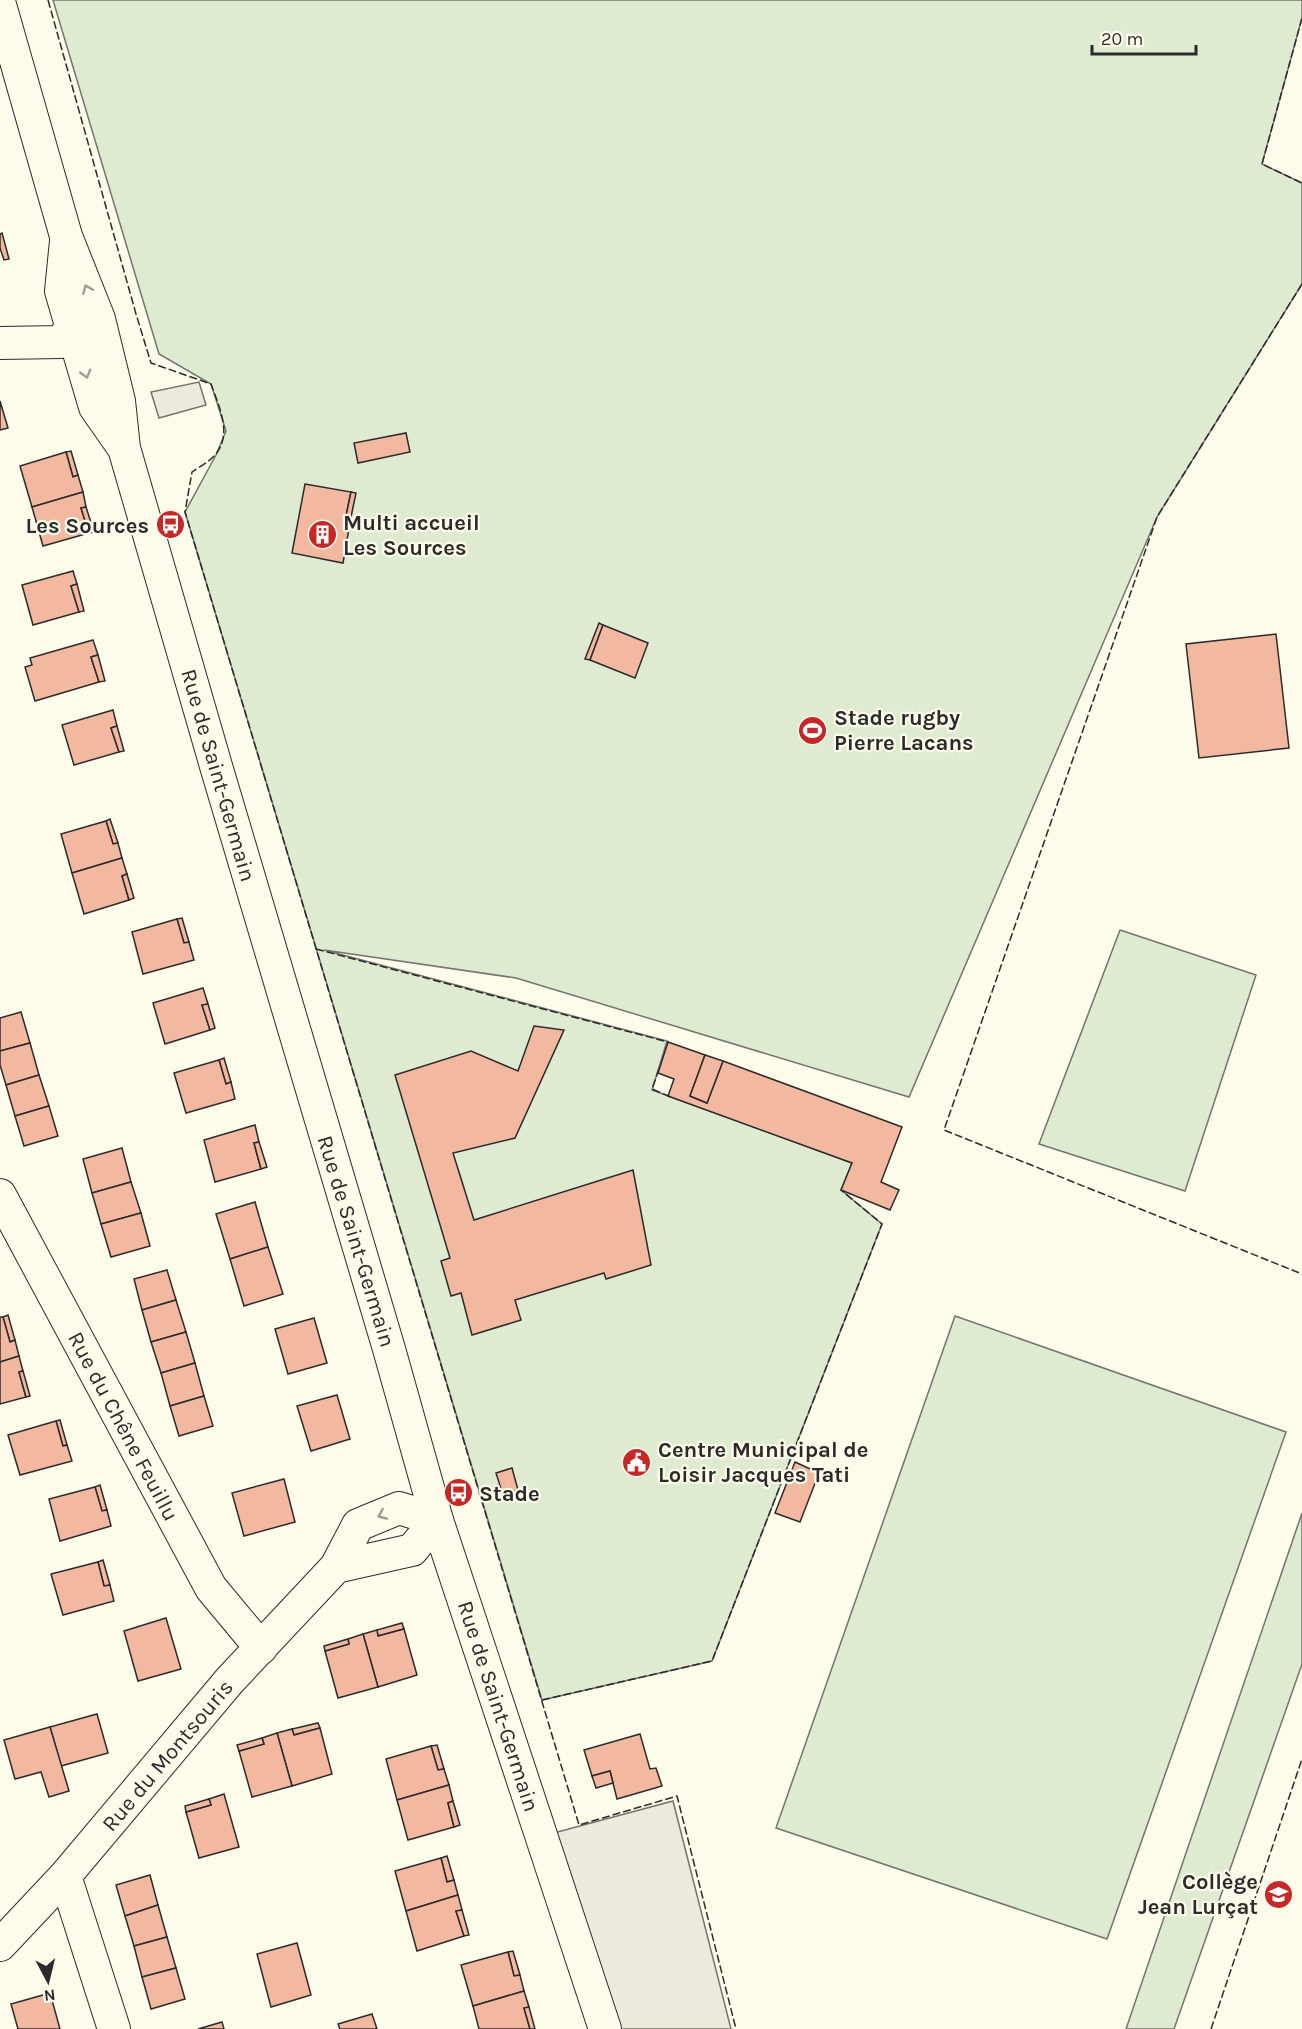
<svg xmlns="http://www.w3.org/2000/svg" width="1302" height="2029" font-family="Karla,sans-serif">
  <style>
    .green { fill: #deebd1; stroke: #74746e; stroke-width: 1.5 }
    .parking { fill: #eceadb; stroke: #74746e; stroke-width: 1.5 }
    .building { fill: #f2b8a0; stroke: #2b2b2b; stroke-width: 1.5 }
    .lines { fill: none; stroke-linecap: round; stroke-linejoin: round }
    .street-casing { stroke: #2b2b2b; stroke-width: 34 }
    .street { stroke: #fdfbea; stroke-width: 32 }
    .fence { stroke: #2b2b2b; stroke-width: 1.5; stroke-dasharray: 8 3; stroke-linecap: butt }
    .oneway { stroke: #9e9d94 }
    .labels { text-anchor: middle; stroke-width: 4.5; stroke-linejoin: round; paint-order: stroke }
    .poi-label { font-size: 22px; font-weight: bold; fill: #2b2b2b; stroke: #fdfbea; text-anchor: start }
    .street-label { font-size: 22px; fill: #2b2b2b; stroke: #fdfbea }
  </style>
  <rect width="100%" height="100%" fill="#fdfbea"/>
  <g class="green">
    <path d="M53,0H1302V18L1262,164L1302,183V284L1157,517L909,1097L516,978L324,950L667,1041L652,1090L852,1163L841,1190L882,1224L712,1661L542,1700L185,512L216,455L226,431L211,384L159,354Z"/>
    <path d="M1120,930L1256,975L1185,1191L1039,1144Z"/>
    <path d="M955,1316L1286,1432L1107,1939L776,1828Z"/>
    <path d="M1302,1513V1664L1174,2029H1126Z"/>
  </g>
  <g class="parking">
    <path d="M199,382L206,405L159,418L151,392Z"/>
    <path d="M673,1801L731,2029H612L550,1834Z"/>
  </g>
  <g class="building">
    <path d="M2,233L9,259L4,260L0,248V234Z"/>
    <path d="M0,401L8,428L0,430Z"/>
    <path d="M406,433L410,452L358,463L354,443Z"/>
    <path d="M71,451L78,475L73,477L66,452Z"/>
    <path d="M66,452L73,477L78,475L83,492L32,507L20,466Z"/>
    <path d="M305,484L351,492L346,516L351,517L343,563L292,553Z"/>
    <path d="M83,492L86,507L81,508L89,533L43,546L32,507Z"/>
    <path d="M351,492L356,493L351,517L346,516Z"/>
    <path d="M86,507L94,532L89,533L81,508Z"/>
    <path d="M73,571L77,584L71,586L79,612L33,625L22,585Z"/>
    <path d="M77,584L84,611L79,612L71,586Z"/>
    <path d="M599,623L603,625L590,660L585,659Z"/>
    <path d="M603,625L648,643L635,678L590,660Z"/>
    <path d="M1276,634L1289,748L1199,758L1186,644Z"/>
    <path d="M93,640L98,655L91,657L99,682L35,701L25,667L32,665L30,658Z"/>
    <path d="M98,655L105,681L99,682L91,657Z"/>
    <path d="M113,710L117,726L111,728L119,752L74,765L62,725Z"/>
    <path d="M117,726L124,751L119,752L111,728Z"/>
    <path d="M110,819L118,843L113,844L106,821Z"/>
    <path d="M106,821L113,844L118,843L122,858L72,873L61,834Z"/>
    <path d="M122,858L127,874L122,876L129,900L84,914L72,873Z"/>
    <path d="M127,874L134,898L129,900L122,876Z"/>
    <path d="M182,918L189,942L184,943L177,919Z"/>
    <path d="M177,919L184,943L189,942L194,960L143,974L132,932Z"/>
    <path d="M203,988L208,1004L202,1005L210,1030L165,1044L153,1003Z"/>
    <path d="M208,1004L215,1028L210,1030L202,1005Z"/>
    <path d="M21,1012L30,1043L0,1051V1018Z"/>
    <path d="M534,1026L564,1030L515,1138L453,1153L474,1220L633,1170L651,1265L606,1279L604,1273L515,1300L521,1320L472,1335L461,1293L451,1296L441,1261L450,1258L395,1075L471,1051L518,1071Z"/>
    <path d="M668,1042L705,1055L690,1096L707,1103L723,1061L902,1127L881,1182L899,1190L890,1210L841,1190L852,1163L668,1096L674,1079L658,1073Z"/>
    <path d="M30,1043L39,1075L6,1085L0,1065V1051Z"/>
    <path d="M705,1055L723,1061L707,1103L690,1096Z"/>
    <path d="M224,1058L231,1082L226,1084L219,1060Z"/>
    <path d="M219,1060L226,1084L231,1082L235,1099L186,1113L174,1073Z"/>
    <path d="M39,1075L49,1106L15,1116L6,1085Z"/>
    <path d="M49,1106L58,1136L24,1146L15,1116Z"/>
    <path d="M255,1125L259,1142L254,1143L261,1169L215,1182L204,1140Z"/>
    <path d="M259,1142L267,1167L261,1169L254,1143Z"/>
    <path d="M122,1148L131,1182L92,1193L83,1159Z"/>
    <path d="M131,1182L141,1213L101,1224L92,1193Z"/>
    <path d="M255,1202L268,1247L230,1259L216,1214Z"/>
    <path d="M141,1213L150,1246L111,1257L101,1224Z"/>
    <path d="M268,1247L283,1294L244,1306L230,1259Z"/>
    <path d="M167,1270L176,1300L142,1310L134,1279Z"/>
    <path d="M176,1300L186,1332L151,1342L142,1310Z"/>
    <path d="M8,1315L15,1340L10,1342L3,1317Z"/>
    <path d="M0,1317H3L10,1342L15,1340L19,1356L0,1362Z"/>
    <path d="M314,1318L327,1363L288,1374L275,1329Z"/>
    <path d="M186,1332L195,1363L161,1373L151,1342Z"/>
    <path d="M19,1356L23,1371L19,1372L26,1397L0,1404V1362Z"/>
    <path d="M195,1363L204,1396L170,1406L161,1373Z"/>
    <path d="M23,1371L30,1396L26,1397L19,1372Z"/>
    <path d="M337,1395L350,1439L311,1451L297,1406Z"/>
    <path d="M204,1396L213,1426L179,1436L170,1406Z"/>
    <path d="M60,1420L67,1445L63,1446L56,1421Z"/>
    <path d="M56,1421L63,1446L67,1445L72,1461L20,1475L8,1435Z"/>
    <path d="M795,1462L819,1473L800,1522L775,1513Z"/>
    <path d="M512,1468L518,1490L503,1495L496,1473Z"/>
    <path d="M284,1479L295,1522L244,1536L232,1493Z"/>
    <path d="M100,1485L107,1510L102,1511L95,1487Z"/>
    <path d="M95,1487L102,1511L107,1510L111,1526L60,1541L49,1499Z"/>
    <path d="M103,1560L110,1585L104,1586L98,1562Z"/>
    <path d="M98,1562L104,1586L110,1585L114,1601L63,1615L51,1574Z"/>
    <path d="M166,1618L181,1669L138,1681L124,1631Z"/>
    <path d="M402,1623L404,1629L378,1636L377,1630Z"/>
    <path d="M404,1629L417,1675L378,1687L363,1634L377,1630L378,1636Z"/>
    <path d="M363,1634L378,1687L338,1698L325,1651L349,1644L348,1639Z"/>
    <path d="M348,1639L349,1644L325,1651L324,1646Z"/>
    <path d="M97,1714L108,1753L61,1766L50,1727Z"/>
    <path d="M318,1723L320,1728L294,1735L292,1729Z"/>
    <path d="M50,1727L69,1791L49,1797L41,1772L15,1779L4,1740Z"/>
    <path d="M320,1728L332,1774L292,1786L277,1733L292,1729L294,1735Z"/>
    <path d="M277,1733L292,1786L252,1797L239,1751L264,1744L262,1738Z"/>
    <path d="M640,1734L650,1769L656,1768L662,1786L617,1799L610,1771L592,1776L584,1750Z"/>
    <path d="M262,1738L264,1744L239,1751L237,1745Z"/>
    <path d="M437,1745L444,1769L438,1770L431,1746Z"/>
    <path d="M431,1746L438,1770L444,1769L449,1785L397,1800L386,1759Z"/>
    <path d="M610,1771L613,1783L596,1788L592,1776Z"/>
    <path d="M449,1785L453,1801L448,1803L454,1827L408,1840L397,1800Z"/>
    <path d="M224,1794L239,1847L199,1858L186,1812L211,1805L209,1799Z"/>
    <path d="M209,1799L211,1805L186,1812L185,1806Z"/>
    <path d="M453,1801L460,1825L454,1827L448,1803Z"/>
    <path d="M447,1856L454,1880L447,1882L441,1858Z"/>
    <path d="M441,1858L447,1882L454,1880L458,1895L406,1911L395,1871Z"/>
    <path d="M150,1875L158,1905L125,1916L116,1885Z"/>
    <path d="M458,1895L462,1910L456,1911L464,1936L417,1951L406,1911Z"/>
    <path d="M158,1905L167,1937L134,1946L125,1916Z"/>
    <path d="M462,1910L469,1935L464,1936L456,1911Z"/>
    <path d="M167,1937L176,1968L142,1977L134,1946Z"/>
    <path d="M297,1943L311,1995L271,2007L257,1954Z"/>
    <path d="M513,1951L520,1975L514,1976L508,1952Z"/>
    <path d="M508,1952L514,1976L520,1975L524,1991L473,2006L461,1965Z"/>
    <path d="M176,1968L185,1999L151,2009L142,1977Z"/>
    <path d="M524,1991L529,2007L524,2008L530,2029H479L473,2006Z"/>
    <path d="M50,1993L60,2029H18L11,2004Z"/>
    <path d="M529,2007L535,2029H530L524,2008Z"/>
    <path d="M372,2014L377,2029H340L338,2024Z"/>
    <path d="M222,2022L224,2029H198Z"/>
  </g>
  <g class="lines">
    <defs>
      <g id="street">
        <path d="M0,5L66,236L99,319L119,401L124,448L216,766L389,1349L437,1520L605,2029"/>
        <path d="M66,241L61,291L95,407L123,447"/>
        <path d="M0,343L61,342L72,326L87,322"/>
        <path d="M0,1195L211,1588L261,1648"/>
        <path d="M65,1876L114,2029"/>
        <path d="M0,1945L65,1876L230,1680L336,1567L358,1525L399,1508L437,1520L412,1550L336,1567"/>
      </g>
    </defs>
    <use href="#street" class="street-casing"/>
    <use href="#street" class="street"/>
    <g class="fence">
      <path d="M48,0L136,314L151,363L211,384C219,407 233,434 215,455C209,462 199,467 192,472L185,512L579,1825L677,1796L736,2029"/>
      <path d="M1302,18L1262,164L1302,183"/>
      <path d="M1302,284L1157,517L944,1130L1302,1274"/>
      <path d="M316,949L668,1042V1043"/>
      <path d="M659,1069L652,1089L671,1097"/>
      <path d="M542,1700L712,1661L882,1224L841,1190"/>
      <path d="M1211,2029L1302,1759"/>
    </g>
  </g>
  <defs><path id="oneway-chevron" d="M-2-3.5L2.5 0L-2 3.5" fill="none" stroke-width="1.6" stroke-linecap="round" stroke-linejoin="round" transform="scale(1.5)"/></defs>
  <g class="oneway">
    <use href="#oneway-chevron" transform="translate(87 289) rotate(-112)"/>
    <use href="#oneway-chevron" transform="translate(86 374) rotate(74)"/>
    <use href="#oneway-chevron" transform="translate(382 1515) rotate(157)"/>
  </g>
  <defs>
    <symbol id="bus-disc" viewBox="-11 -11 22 22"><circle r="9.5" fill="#c62828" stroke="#fdfbea"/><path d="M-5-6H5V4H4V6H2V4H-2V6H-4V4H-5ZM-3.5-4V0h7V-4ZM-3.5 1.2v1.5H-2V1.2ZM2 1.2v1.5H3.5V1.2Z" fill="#fff"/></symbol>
    <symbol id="building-disc" viewBox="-11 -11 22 22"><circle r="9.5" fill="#c62828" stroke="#fdfbea"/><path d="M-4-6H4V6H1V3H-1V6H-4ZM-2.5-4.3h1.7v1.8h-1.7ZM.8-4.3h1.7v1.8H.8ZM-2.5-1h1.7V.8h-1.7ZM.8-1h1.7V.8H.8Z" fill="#fff"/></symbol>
    <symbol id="stadium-disc" viewBox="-11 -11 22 22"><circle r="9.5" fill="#c62828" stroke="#fdfbea"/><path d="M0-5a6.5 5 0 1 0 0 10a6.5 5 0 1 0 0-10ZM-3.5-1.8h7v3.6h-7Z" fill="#fff"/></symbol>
    <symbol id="civic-disc" viewBox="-11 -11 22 22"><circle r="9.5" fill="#c62828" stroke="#fdfbea"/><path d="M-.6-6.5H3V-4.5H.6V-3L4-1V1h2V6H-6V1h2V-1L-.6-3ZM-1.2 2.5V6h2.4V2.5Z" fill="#fff"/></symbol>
    <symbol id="school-disc" viewBox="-11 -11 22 22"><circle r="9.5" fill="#c62828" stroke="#fdfbea"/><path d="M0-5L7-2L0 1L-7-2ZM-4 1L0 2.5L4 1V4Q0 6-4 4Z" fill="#fff"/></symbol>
  </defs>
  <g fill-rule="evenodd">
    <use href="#bus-disc" x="154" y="508" width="33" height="33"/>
    <use href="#building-disc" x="306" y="518" width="33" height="33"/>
    <use href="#stadium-disc" x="796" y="714" width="33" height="33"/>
    <use href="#civic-disc" x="620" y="1446" width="33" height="33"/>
    <use href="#bus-disc" x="442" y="1476" width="33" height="33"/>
    <use href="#school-disc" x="1262" y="1878" width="33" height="33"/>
  </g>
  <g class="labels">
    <g class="poi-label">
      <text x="343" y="530">Multi accueil<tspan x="343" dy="25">Les Sources</tspan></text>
      <text x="149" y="533" text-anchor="end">Les Sources</text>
      <text x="834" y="725">Stade rugby<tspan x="834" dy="25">Pierre Lacans</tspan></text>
      <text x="658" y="1457">Centre Municipal de<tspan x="658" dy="25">Loisir Jacques Tati</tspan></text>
      <text x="479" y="1501">Stade</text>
      <text x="1258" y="1889" text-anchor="end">Collège<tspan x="1258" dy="25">Jean Lurçat</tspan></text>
    </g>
    <g class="street-label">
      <text transform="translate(219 775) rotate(74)" y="8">Rue de Saint-Germain</text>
      <text transform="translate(357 1241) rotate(73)" y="8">Rue de Saint-Germain</text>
      <text transform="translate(124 1426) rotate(62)" y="8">Rue du Chêne Feuillu</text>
      <text transform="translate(499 1706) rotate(72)" y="8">Rue de Saint-Germain</text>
      <text transform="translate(167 1755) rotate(-50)" y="8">Rue du Montsouris</text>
    </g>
  </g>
  <g transform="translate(48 1981) rotate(173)" stroke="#fdfbea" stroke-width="4.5" paint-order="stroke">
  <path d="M0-4.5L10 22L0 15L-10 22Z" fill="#2b2b2b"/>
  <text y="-9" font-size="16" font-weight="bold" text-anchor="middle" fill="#2b2b2b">N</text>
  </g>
  <path d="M1092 45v9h104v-9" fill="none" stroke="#2b2b2b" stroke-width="3"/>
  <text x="1101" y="45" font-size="18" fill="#2b2b2b" stroke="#fdfbea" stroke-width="4.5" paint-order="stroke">20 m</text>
</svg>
